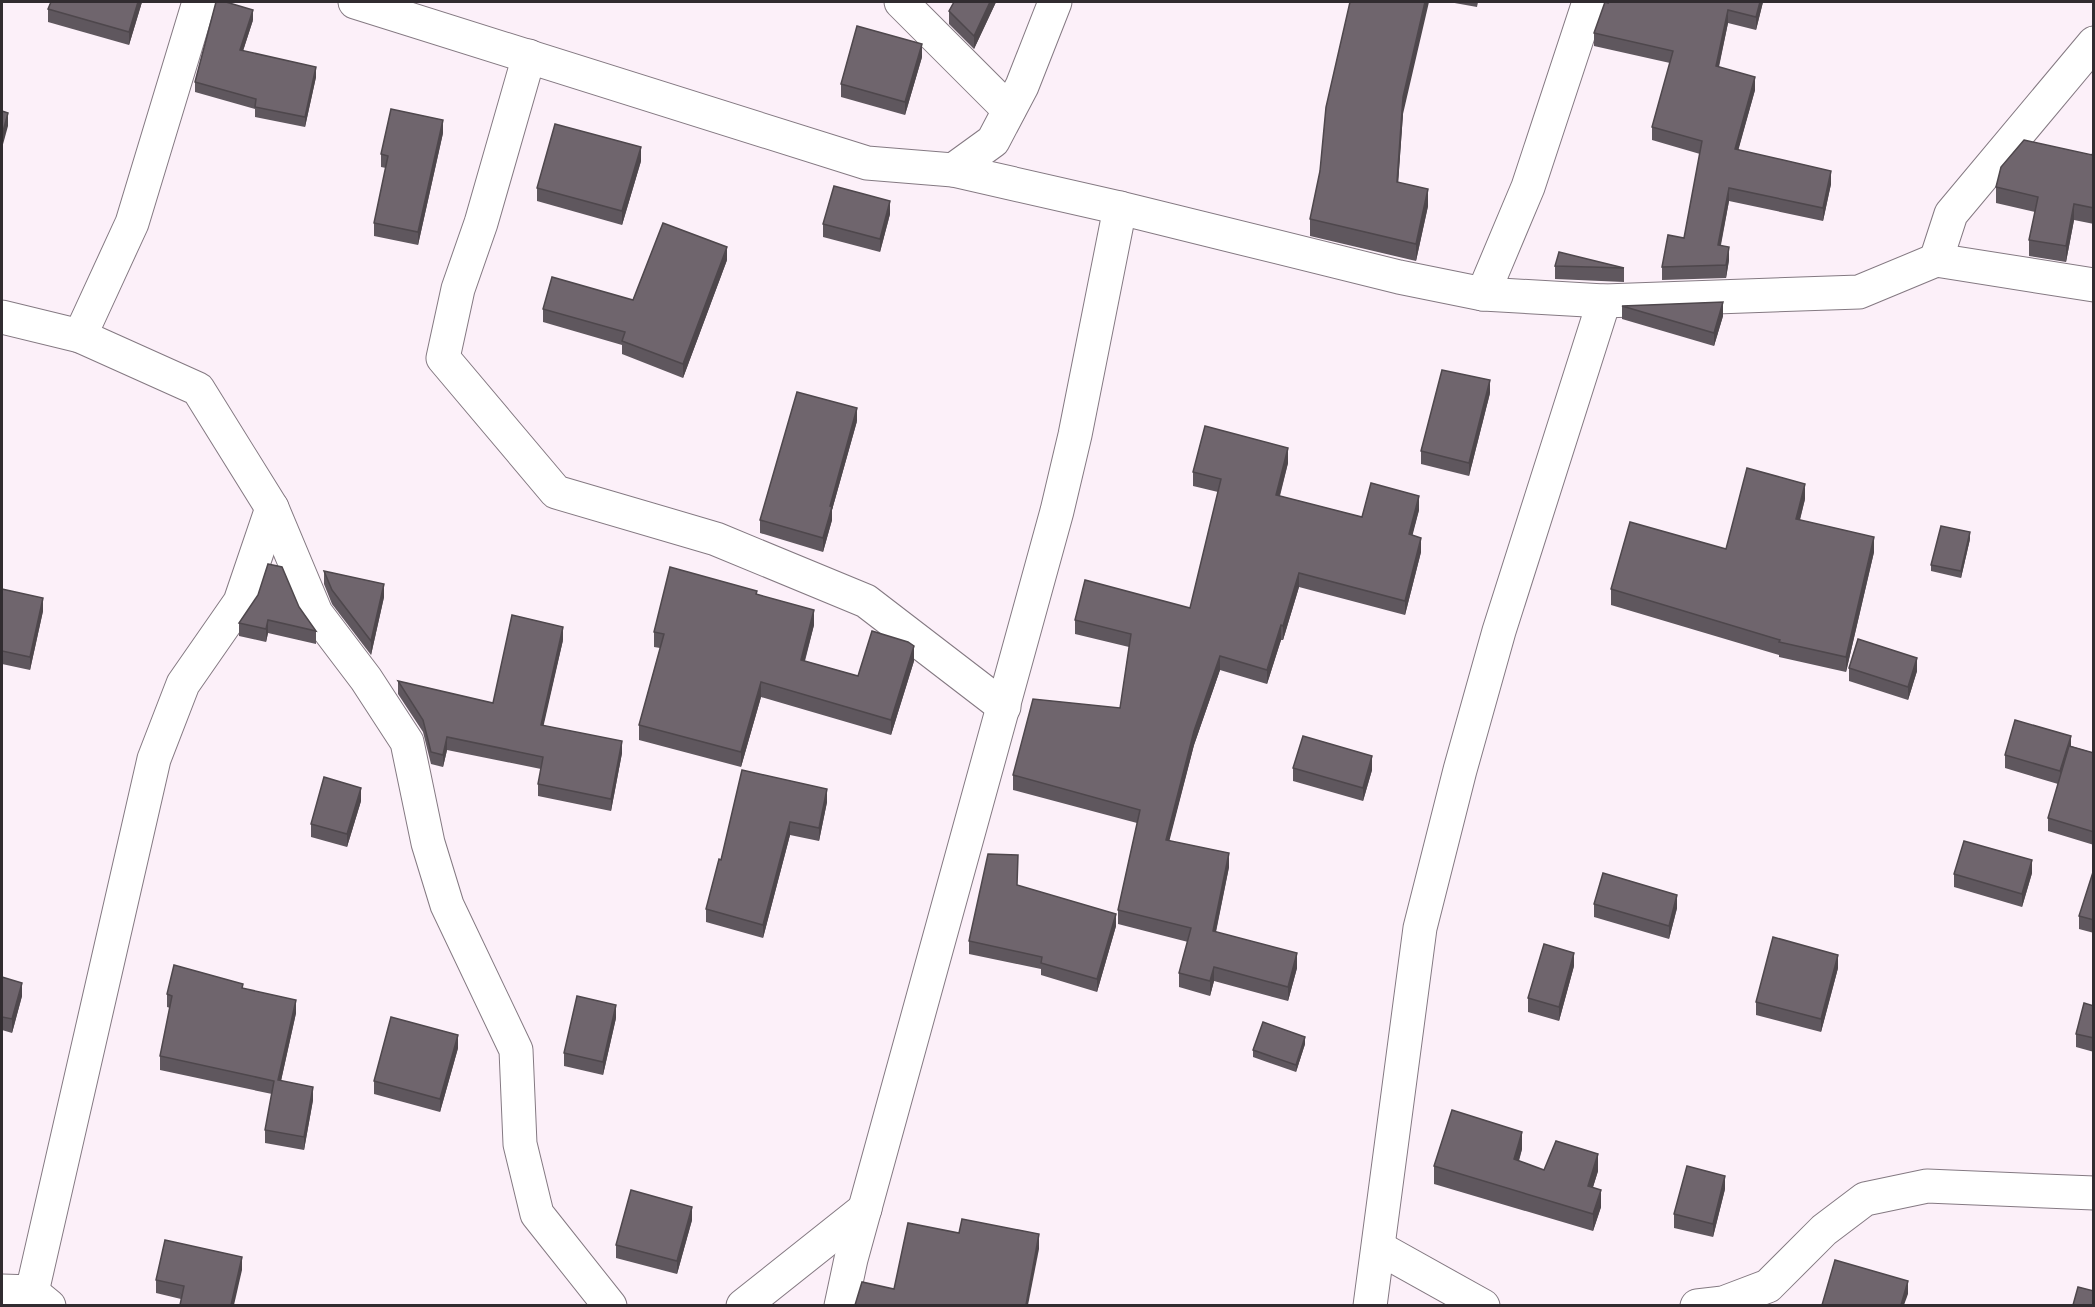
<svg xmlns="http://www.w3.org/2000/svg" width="2095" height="1307" font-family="Quicksand,sans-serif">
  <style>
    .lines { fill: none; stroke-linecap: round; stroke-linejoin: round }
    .minor-casing { stroke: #847982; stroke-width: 35 }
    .minor { stroke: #fff; stroke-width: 33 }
    .wall { fill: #5f575e }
    .shaded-wall { fill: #4e474c }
    .building { fill: #6f656d; stroke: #4e474c; stroke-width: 1.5 }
  </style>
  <rect width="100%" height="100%" fill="#fcf0f9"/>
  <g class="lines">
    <defs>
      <g id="minor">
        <path d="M355,2L867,163L953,170L993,141L1022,86L1055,2"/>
        <path d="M901,2L1009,110"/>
        <path d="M529,56L481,223L458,289L443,358L556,492L716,539L866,601L1004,707"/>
        <path d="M953,170L1120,208L1399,277L1483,294L1604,301L1859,292L1936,260L2094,285"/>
        <path d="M1936,260L1951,214L2094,43"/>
        <path d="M1483,294L1528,187L1589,2"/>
        <path d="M2,317L80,336L198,389L272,508L316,613L366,679L407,742L428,843L447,905L516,1050L520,1144L537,1214L610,1306"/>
        <path d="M80,336L132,223L199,2"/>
        <path d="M1379,1248L1483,1306"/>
        <path d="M2,1291L32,1292L49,1306"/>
        <path d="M32,1292L154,759L183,684L240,602L272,508"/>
        <path d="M743,1306L865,1209"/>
        <path d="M841,1306L851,1259L1057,511L1075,435L1120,208"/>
        <path d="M1370,1306L1420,928L1460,770L1499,631L1604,301"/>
        <path d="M1697,1306L1723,1303L1768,1286L1824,1230L1865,1199L1927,1186L2094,1193"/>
      </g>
    </defs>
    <use href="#minor" class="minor-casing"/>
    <use href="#minor" class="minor"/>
  </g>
  <g class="wall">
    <path d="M51,2H142L129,45L48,22V9Z"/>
    <path d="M996,2L974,49L949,24V11Z"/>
    <path d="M1449,2H1478L1477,7Z"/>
    <path d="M1763,2L1756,30L1728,23L1719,67L1755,90L1738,150L1831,184L1823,221L1729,201L1721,245L1729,260L1726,278L1662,280V267L1684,238L1700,154L1652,140V127L1670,63L1594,46V33L1608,3Z"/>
    <path d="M253,20L243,51L316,77L305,127L255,117V109L195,92V82Z"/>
    <path d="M922,57L905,115L841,97V84Z"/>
    <path d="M1403,114L1398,183L1428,206L1416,261L1310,236V219L1320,171Z"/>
    <path d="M443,133L418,245L374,236V223L386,168L381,167V154Z"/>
    <path d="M2094,150V224L2074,220L2066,262L2029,256V240L2035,212L1996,203V187L2092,155Z"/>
    <path d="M641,161L622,225L537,201V188Z"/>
    <path d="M890,214L880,252L823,237V224Z"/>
    <path d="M727,260L683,378L622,354V345L543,322V309L633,300Z"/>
    <path d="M1555,266L1624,268V282L1555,279Z"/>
    <path d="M1622,306L1723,316L1714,346L1622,319Z"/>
    <path d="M1490,393L1469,476L1421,464V451Z"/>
    <path d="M857,421L832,510V520L823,552L760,533V520Z"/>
    <path d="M1288,463L1280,496L1362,517L1419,510L1412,535L1421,552L1405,615L1299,587L1283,640H1281L1267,684L1220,670L1194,745L1169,840L1229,867L1216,932L1297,968L1288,1001L1214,981L1210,996L1179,987V973L1188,942L1118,924V910L1137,823L1013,790V775L1120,708L1129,647L1075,634V620L1190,608L1218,492L1193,486V472Z"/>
    <path d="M1805,499L1800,520L1874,552L1846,672L1779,657V655L1611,605V589L1726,549Z"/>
    <path d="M1970,539L1961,578L1931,571V565Z"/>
    <path d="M324,571L384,597L371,655L332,604L324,584Z"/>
    <path d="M2,589L43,611L30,670L2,664Z"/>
    <path d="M757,594L814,625L805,661L858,676L914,661L891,735L761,697L741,767L639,740V725L660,648L654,647V632Z"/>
    <path d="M299,607L316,631V644L268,633L266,642L239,636V623Z"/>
    <path d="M563,640L543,725L622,753L611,811L538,796V784L541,769L447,750L443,767L431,764L423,732L398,694V681L493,703Z"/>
    <path d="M1849,668L1917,671L1908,700L1849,681Z"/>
    <path d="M2071,746L2094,753V845L2048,831V818L2058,784L2005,768V755Z"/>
    <path d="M1293,768L1372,770L1363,801L1293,781Z"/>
    <path d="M742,770L827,802L819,841L790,835L763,938L706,922V909L721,860Z"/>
    <path d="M361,801L347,847L311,837V824Z"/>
    <path d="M2094,869V933L2079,929V916Z"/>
    <path d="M2032,873L2022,907L1954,887V874Z"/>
    <path d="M1017,885L1116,926L1097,992L1041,975V969L969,954V941Z"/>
    <path d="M1594,904L1677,908L1669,939L1594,917Z"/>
    <path d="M1574,966L1559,1021L1528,1012V998Z"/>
    <path d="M1838,968L1821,1032L1756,1015V1002Z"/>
    <path d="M2,977L22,996L12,1033L2,1030Z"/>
    <path d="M243,988L296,1013L281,1081L313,1100L304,1150L265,1143V1130L272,1094L160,1070V1056L170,1008L167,1007V994Z"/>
    <path d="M2094,1006V1052L2076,1047V1034Z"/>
    <path d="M616,1018L603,1075L564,1066V1053Z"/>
    <path d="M1305,1044L1296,1072L1253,1057V1050Z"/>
    <path d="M458,1048L440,1112L374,1094V1081Z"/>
    <path d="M1522,1149L1519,1161L1544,1170L1598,1171L1593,1187L1601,1207L1593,1231L1434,1184V1166Z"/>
    <path d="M1725,1189L1713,1237L1674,1228V1214Z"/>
    <path d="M692,1220L677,1274L616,1258V1245Z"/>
    <path d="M242,1270L181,1299L156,1293V1280Z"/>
  </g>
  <g class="shaded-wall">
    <path d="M138,2H142L129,45V32Z"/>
    <path d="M990,2H996L974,49V36Z"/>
    <path d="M1425,2H1429L1403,114L1397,199V182L1403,97Z"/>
    <path d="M1760,2H1763L1756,30V17Z"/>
    <path d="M253,10V20L240,60V50Z"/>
    <path d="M1728,10V23L1716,79V66Z"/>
    <path d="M922,44V57L905,115V102Z"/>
    <path d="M316,67V77L305,127V117Z"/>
    <path d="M1755,77V90L1735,162V149Z"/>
    <path d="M8,113V126L2,148V135Z"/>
    <path d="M443,120V133L418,245V232Z"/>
    <path d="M641,147V161L622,225V211Z"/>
    <path d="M1831,171V184L1823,221V208Z"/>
    <path d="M1729,188V201L1718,258V245Z"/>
    <path d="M1428,189V206L1416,261V244Z"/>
    <path d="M890,201V214L880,252V239Z"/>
    <path d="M2074,204V220L2066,262V246Z"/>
    <path d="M727,247V260L683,378V364Z"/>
    <path d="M1729,247V260L1726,278V265Z"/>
    <path d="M1723,302V316L1714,346V333Z"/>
    <path d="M1490,380V393L1469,476V463Z"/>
    <path d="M857,408V421L832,510V520L823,552V538L830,506Z"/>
    <path d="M1288,448V463L1276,509V495Z"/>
    <path d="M1805,484V499L1796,534V519Z"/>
    <path d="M1419,496V510L1409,549V534Z"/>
    <path d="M1970,532V539L1961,578V571Z"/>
    <path d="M1874,537V552L1846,672V657Z"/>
    <path d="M1421,538V552L1405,615V601Z"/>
    <path d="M1299,573V587L1283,640V626Z"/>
    <path d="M384,584V597L371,655V641Z"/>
    <path d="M43,598V611L30,670V657Z"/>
    <path d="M814,610V625L801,674V660Z"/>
    <path d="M268,620V633L266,642V629Z"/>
    <path d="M1281,625V640L1267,684V670Z"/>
    <path d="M563,627V640L541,737V725Z"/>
    <path d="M914,646V661L891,735V720Z"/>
    <path d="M1220,656V670L1194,745L1166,854V840L1194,731Z"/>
    <path d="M1917,658V671L1908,700V687Z"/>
    <path d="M761,682V697L741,767V752Z"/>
    <path d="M2071,736V749L2060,784V771Z"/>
    <path d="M447,737V750L443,767V755Z"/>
    <path d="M622,741V753L611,811V799Z"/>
    <path d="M1372,756V770L1363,801V788Z"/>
    <path d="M361,788V801L347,847V834Z"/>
    <path d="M827,789V802L819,841V828Z"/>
    <path d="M790,822V835L763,938V925Z"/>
    <path d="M1229,853V867L1213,945V931Z"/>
    <path d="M2032,860V873L2022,907V894Z"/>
    <path d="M1677,895V908L1669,939V926Z"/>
    <path d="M1116,914V926L1097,992V979Z"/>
    <path d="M1297,953V968L1288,1001V987Z"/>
    <path d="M1574,953V966L1559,1021V1007Z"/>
    <path d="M1838,955V968L1821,1032V1019Z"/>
    <path d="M1214,967V981L1210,996V981Z"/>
    <path d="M22,983V996L12,1033V1019Z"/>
    <path d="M296,1000V1013L278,1094V1080Z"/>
    <path d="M616,1005V1018L603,1075V1062Z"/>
    <path d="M458,1035V1048L440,1112V1099Z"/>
    <path d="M1305,1037V1044L1296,1072V1065Z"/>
    <path d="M313,1087V1100L304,1150V1137Z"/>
    <path d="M1522,1132V1149L1514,1176V1159Z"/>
    <path d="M1598,1154V1171L1588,1203V1186Z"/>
    <path d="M1725,1176V1189L1713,1237V1224Z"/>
    <path d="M1601,1190V1207L1593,1231V1214Z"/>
    <path d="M692,1207V1220L677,1274V1261Z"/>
    <path d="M1039,1234V1249L1028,1305H1026Z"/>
    <path d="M242,1257V1270L234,1305H231Z"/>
    <path d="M1908,1281V1294L1904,1305H1901Z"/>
  </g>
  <g class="building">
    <path d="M51,2H138L129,32L48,9Z"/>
    <path d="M216,2H226L253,10L240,50L316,67L305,117L255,107L256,99L195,82Z"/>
    <path d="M954,2H990L974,36L949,11Z"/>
    <path d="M1350,2H1425L1403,97L1397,182L1428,189L1416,244L1310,219L1320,171L1326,107Z"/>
    <path d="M1605,2L1608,3V2H1760L1756,17L1728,10L1716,66L1755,77L1735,149L1831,171L1823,208L1729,188L1718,245L1729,247L1726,265L1662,267L1668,235L1684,238L1702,141L1652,127L1673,51L1594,33Z"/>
    <path d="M857,26L922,44L905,102L841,84Z"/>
    <path d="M391,109L443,120L418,232L374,223L388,156L381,154Z"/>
    <path d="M2,111L8,113L2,135Z"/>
    <path d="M555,124L641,147L622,211L537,188Z"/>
    <path d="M2024,140L2092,155L2094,150V208L2074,204L2066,246L2029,240L2038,197L1996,187L2001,167Z"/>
    <path d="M834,186L890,201L880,239L823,224Z"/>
    <path d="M663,223L727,247L683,364L622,341L625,332L543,309L552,277L633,300Z"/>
    <path d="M1559,252L1624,268L1555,266Z"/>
    <path d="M1723,302L1714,333L1622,306Z"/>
    <path d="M1442,370L1490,380L1469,463L1421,451Z"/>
    <path d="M797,392L857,408L830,506L832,507L823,538L760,520Z"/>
    <path d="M1205,426L1288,448L1276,495L1362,517L1371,483L1419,496L1409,534L1421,538L1405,601L1299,573L1283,626L1281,625L1267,670L1220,656L1194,731L1166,840L1229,853L1213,931L1297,953L1288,987L1214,967L1210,981L1179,973L1191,928L1118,910L1140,810L1013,775L1033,699L1120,708L1131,634L1075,620L1085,580L1190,608L1221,479L1193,472Z"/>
    <path d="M1747,468L1805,484L1796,519L1874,537L1846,657L1779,642L1780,640L1611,589L1630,522L1726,549Z"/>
    <path d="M1941,526L1970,532L1961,571L1931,565Z"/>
    <path d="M268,564L282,567L299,607L316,631L268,620L266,629L239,623L258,595Z"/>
    <path d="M670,567L757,591L756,594L814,610L801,660L858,676L872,631L908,642L914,646L891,720L761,682L741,752L639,725L664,634L654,632Z"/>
    <path d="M324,571L384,584L371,641L332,590Z"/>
    <path d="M2,589L43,598L30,657L2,651Z"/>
    <path d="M512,615L563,627L541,725L622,741L611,799L538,784L543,757L447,737L443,755L431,752L423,720L398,681L493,703Z"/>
    <path d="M1858,639L1917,658L1908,687L1849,668Z"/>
    <path d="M2015,720L2071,736L2060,771L2005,755Z"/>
    <path d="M1303,736L1372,756L1363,788L1293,768Z"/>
    <path d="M2069,746L2094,753V832L2048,818Z"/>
    <path d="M742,770L827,789L819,828L790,822L763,925L706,909L719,859L721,860Z"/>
    <path d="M324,777L361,788L347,834L311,824Z"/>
    <path d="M1964,841L2032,860L2022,894L1954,874Z"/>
    <path d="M988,854L1018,855L1017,885L1116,914L1097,979L1041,963L1042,957L969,941Z"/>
    <path d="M2094,869V920L2079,916Z"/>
    <path d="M1603,873L1677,895L1669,926L1594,904Z"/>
    <path d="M1773,937L1838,955L1821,1019L1756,1002Z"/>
    <path d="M1544,944L1574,953L1559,1007L1528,998Z"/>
    <path d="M174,965L243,984L242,988L296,1000L278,1080L313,1087L304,1137L265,1130L274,1081L160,1056L172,996L167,994Z"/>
    <path d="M2,977L22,983L12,1019L2,1017Z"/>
    <path d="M577,996L616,1005L603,1062L564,1053Z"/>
    <path d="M2084,1003L2094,1006V1038L2076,1034Z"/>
    <path d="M391,1017L458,1035L440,1099L374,1081Z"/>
    <path d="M1263,1022L1305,1037L1296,1065L1253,1050Z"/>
    <path d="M1452,1110L1522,1132L1514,1159L1544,1170L1556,1141L1598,1154L1588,1186L1601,1190L1593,1214L1434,1166Z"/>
    <path d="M1687,1166L1725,1176L1713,1224L1674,1214Z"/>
    <path d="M631,1190L692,1207L677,1261L616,1245Z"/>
    <path d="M962,1219L1039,1234L1026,1305H855L862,1282L894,1289L908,1223L959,1233Z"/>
    <path d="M165,1240L242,1257L231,1305H180L184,1286L156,1280Z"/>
    <path d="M1835,1260L1908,1281L1901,1305H1822Z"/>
    <path d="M2078,1287L2094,1291V1305H2073Z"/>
  </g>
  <rect width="2095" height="1307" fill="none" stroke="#312c30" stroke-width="6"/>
</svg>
